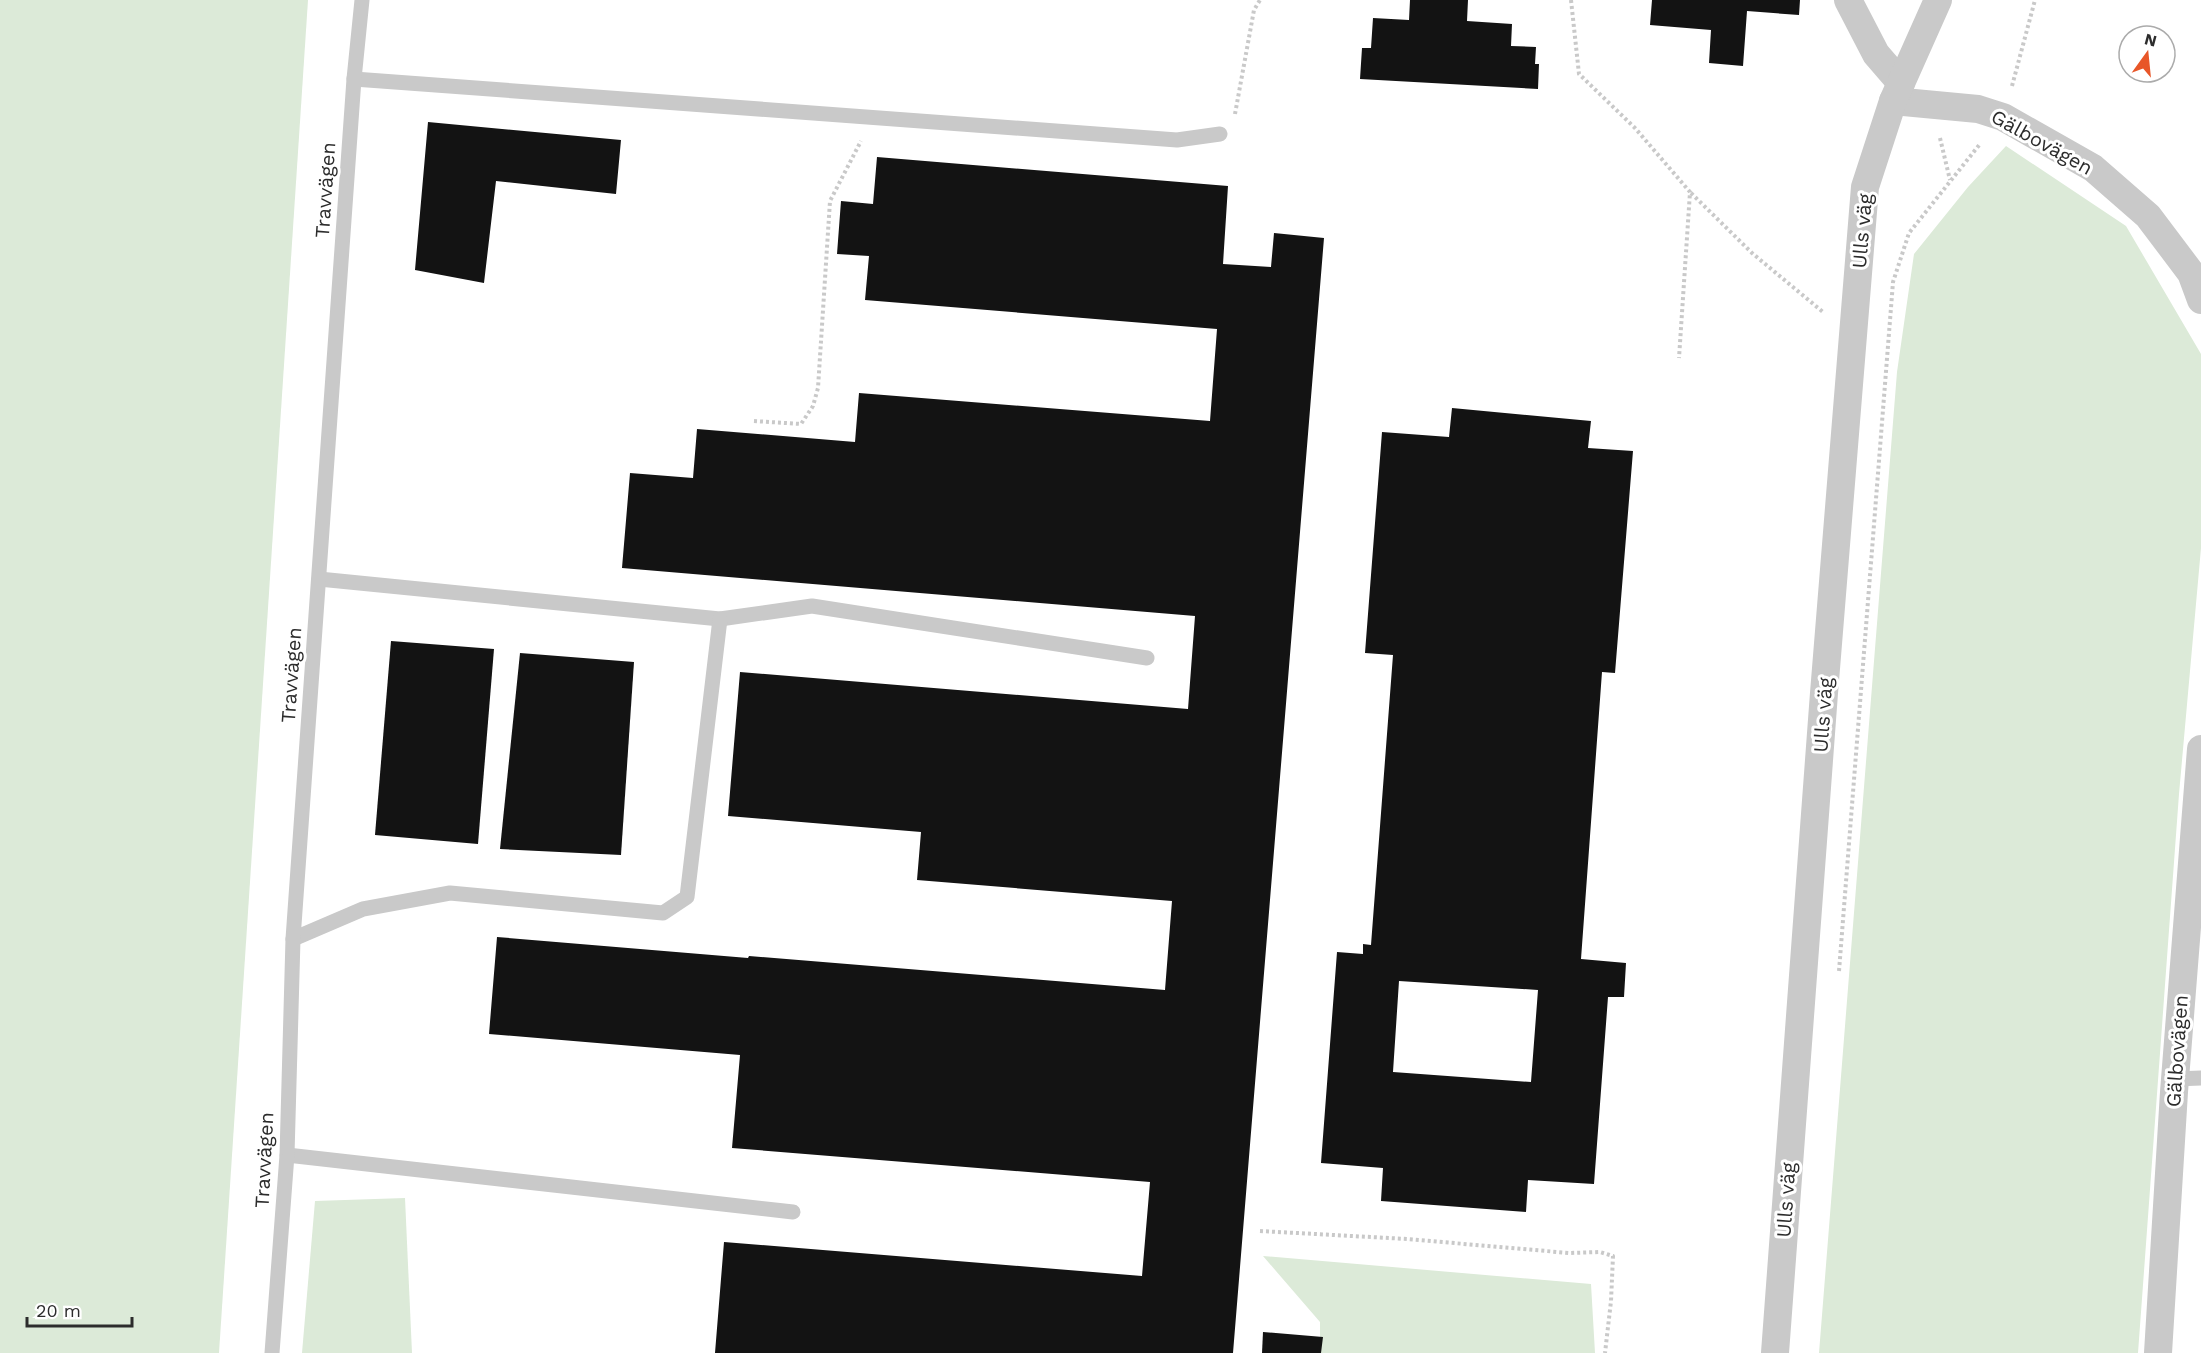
<svg xmlns="http://www.w3.org/2000/svg" width="2201" height="1353" font-family="'Work Sans',sans-serif">
  <style>
    .green { fill: #dcead8 }
    .building { fill: #131313; fill-rule: evenodd }
    .lines { fill: none; stroke-linecap: round; stroke-linejoin: round }
    .path { stroke: #c9c9c9; stroke-width: 4; stroke-dasharray: 3 3; stroke-linecap: butt }
    .lane { stroke: #c9c9c9; stroke-width: 15 }
    .street { stroke: #c9c9c9; stroke-width: 28 }
    .labels { text-anchor: middle; stroke-width: 6; stroke-linejoin: round; paint-order: stroke }
    .street-label { font-size: 20px; fill: #2c2c2c; stroke: #fff }
  </style>
  <rect width="100%" height="100%" fill="#fff"/>
  <g class="green">
    <path d="M0,0H308L219,1353H0Z"/>
    <path d="M2006,146L2126,226L2201,354V548L2179,794L2138,1353H1819L1897,372L1914,254L1968,187Z"/>
    <path d="M405,1198L412,1353H302L315,1201Z"/>
    <path d="M1263,1256L1591,1284L1595,1353H1320V1322Z"/>
  </g>
  <g class="building">
    <path d="M1410,0H1468L1467,21L1512,24L1511,46L1536,47L1535,64H1539L1538,89L1360,79L1362,48H1371L1373,18L1409,20Z"/>
    <path d="M1652,0H1800L1799,15L1747,11L1743,66L1709,63L1711,30L1650,25Z"/>
    <path d="M428,122L621,140L616,194L496,181L484,283L415,270Z"/>
    <path d="M877,157L1228,186L1223,264L1271,267L1274,233L1324,238L1233,1353H715L724,1242L1142,1276L1150,1182L732,1148L740,1055L489,1034L497,937L748,958L749,956L1165,990L1172,901L917,880L921,832L728,816L740,672L1188,709L1195,616L622,568L630,473L693,478L697,429L855,442L859,393L1210,421L1217,329L865,300L869,256L837,254L841,201L873,204Z"/>
    <path d="M1452,408L1591,421L1588,448L1633,451L1615,673L1602,672L1581,959L1626,963L1624,997H1608L1594,1184L1528,1180L1526,1212L1381,1201L1383,1168L1321,1163L1337,952L1363,954V944L1371,945L1393,655L1365,653L1382,432L1449,437ZM1399,981L1538,990L1531,1082L1393,1072Z"/>
    <path d="M391,641L494,649L478,844L375,835Z"/>
    <path d="M520,653L634,662L621,855L500,849Z"/>
    <path d="M1263,1332L1323,1337L1321,1353H1262Z"/>
  </g>
  <g class="lines">
    <g class="path">
      <path d="M1571,0L1579,74L1635,128L1690,192L1679,358"/>
      <path d="M2012,86L2035,0"/>
      <path d="M1235,114L1254,10L1260,0"/>
      <path d="M1940,138L1950,180"/>
      <path d="M1691,193L1752,253L1823,312"/>
      <path d="M754,421L801,424L813,406L818,388L830,201L861,141"/>
      <path d="M1839,971L1893,282L1909,233L1980,144"/>
      <path d="M1260,1231L1407,1239L1569,1253L1600,1252L1613,1256L1611,1301L1605,1353"/>
    </g>
    <g class="lane">
      <path d="M354,79L1177,140L1220,134"/>
      <path d="M319,579L720,619L812,606L1147,658"/>
      <path d="M293,939L363,909L450,893L663,913L687,897L720,619"/>
      <path d="M2175,1079L2201,1078"/>
      <path d="M287,1155L793,1212"/>
      <path d="M272,1353L287,1155L293,939L354,79L362,0"/>
    </g>
    <g class="street">
      <path d="M1848,0L1876,54L1901,83"/>
      <path d="M1893,101L1978,109L2003,117L2093,168L2148,216L2191,273L2201,300"/>
      <path d="M1775,1353L1824,693L1865,187L1893,101L1938,0"/>
      <path d="M2158,1353L2174,1092L2201,749"/>
    </g>
  </g>
  <g class="labels">
    <g class="street-label">
      <text transform="translate(2042 142) rotate(29)" y="7">Gälbovägen</text>
      <text transform="translate(325 190) rotate(-86)" y="7">Travvägen</text>
      <text transform="translate(1862 231) rotate(-85)" y="7">Ulls väg</text>
      <text transform="translate(291 675) rotate(-86)" y="7">Travvägen</text>
      <text transform="translate(1823 715) rotate(-86)" y="7">Ulls väg</text>
      <text transform="translate(2177 1051) rotate(-86)" y="7">Gälbovägen</text>
      <text transform="translate(264 1160) rotate(-87)" y="7">Travvägen</text>
      <text transform="translate(1786 1200) rotate(-86)" y="7">Ulls väg</text>
    </g>
  </g>
  <g transform="translate(2147 54) rotate(15)"><circle r="28" fill="#ffffff" stroke="#ababab" stroke-width="1.5"/>
  <path d="M0-4.5L10 22L0 15L-10 22Z" fill="#e85628"/>
  <text y="-9" font-size="16" font-weight="bold" text-anchor="middle" fill="#2c2c2c">N</text>
  </g>
  <path d="M27 1317v9h105v-9" fill="none" stroke="#2c2c2c" stroke-width="3"/>
  <text x="36" y="1317" font-size="18" fill="#2c2c2c" stroke="#ffffff" stroke-width="4.5" paint-order="stroke">20 m</text>
</svg>
